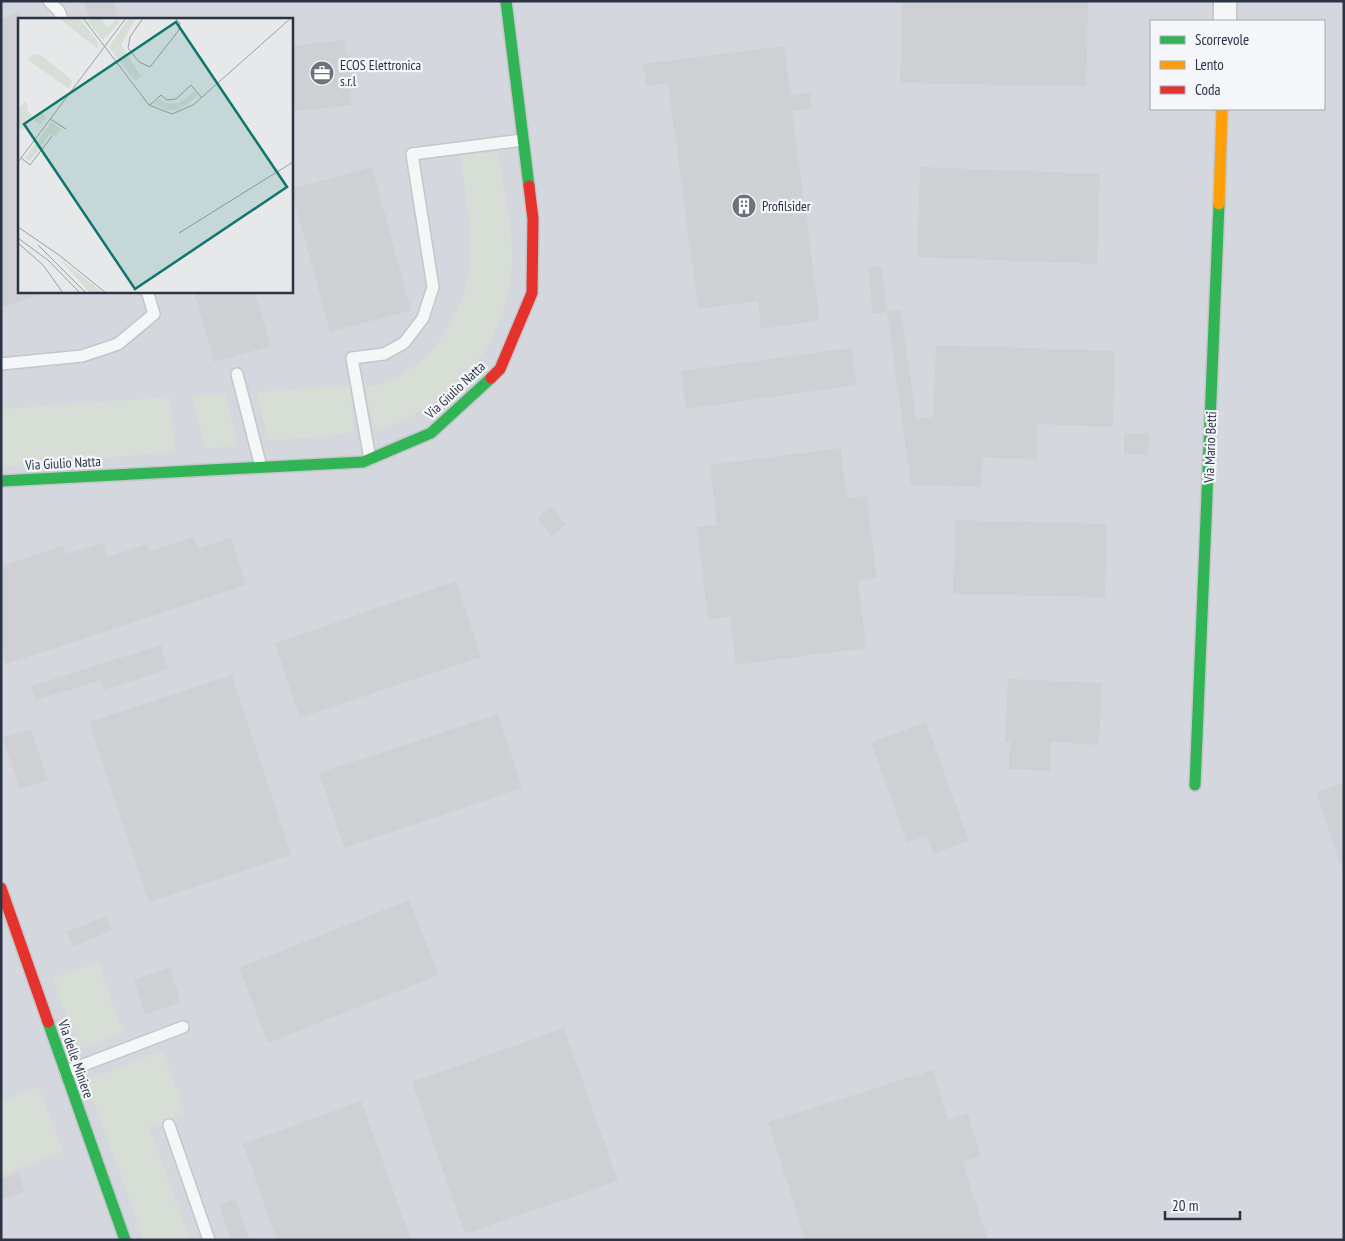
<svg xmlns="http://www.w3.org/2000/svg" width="1345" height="1241" font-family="'PT Sans Narrow',sans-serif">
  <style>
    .built { fill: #d4d7dd; fill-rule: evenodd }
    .green { fill: #d6ded6 }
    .building { fill: #ced0d3 }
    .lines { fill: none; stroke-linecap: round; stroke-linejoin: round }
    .lane-casing { stroke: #c4c6c8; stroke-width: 14 }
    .street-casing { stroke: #c4c6c8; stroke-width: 25 }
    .fast-casing { stroke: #c4c6c8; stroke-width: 14 }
    .slow-casing { stroke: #c4c6c8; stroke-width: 14 }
    .jam-casing { stroke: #c4c6c8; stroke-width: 14 }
    .lane { stroke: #f5f6f7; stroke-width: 11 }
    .street { stroke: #f5f6f7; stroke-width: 22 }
    .fast { stroke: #30b455; stroke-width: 11 }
    .slow { stroke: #ff9f0a; stroke-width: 11 }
    .jam { stroke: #e5322d; stroke-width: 11 }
    .labels { text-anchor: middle; stroke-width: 4.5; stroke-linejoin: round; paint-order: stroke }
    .poi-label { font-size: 14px; fill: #2b3445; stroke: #f4f6f9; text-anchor: start }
    .street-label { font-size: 14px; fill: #2b3445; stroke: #f4f6f9 }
    .inset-road { fill: none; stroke: #9ba0a8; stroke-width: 1 }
    .view { fill: #0f766e; fill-opacity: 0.15; stroke: #0f766e; stroke-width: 2.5 }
    .inset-edge { fill: none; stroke: #2b3445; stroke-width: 2.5 }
  </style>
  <rect width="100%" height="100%" fill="#e6e8ea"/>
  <path class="built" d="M1,1H1344V1240H1ZM19,19H291V291H19ZM1151,21H1324V109H1151Z"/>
  <g class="green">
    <path d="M498,152C503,183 510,215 512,246C515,290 496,343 466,376C442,402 409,419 376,432L367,400L365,386C421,385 465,316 470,265C473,231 464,188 460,154Z"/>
    <path d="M350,386L354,432L325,437L268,440L256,392Z"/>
    <path d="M225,394L238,446L206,449L192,396Z"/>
    <path d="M170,397L175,452L1,467V409Z"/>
    <path d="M98,962L123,1033L79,1049L53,978Z"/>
    <path d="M162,1051L185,1113L149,1127L190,1240H144L86,1080Z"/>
    <path d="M39,1087L63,1152L1,1175V1101Z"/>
  </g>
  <g class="building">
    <path d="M84,1H114L118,19H89Z"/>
    <path d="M902,1H1088L1086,86L900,83Z"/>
    <path d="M20,12L22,19H19V291L48,292L1,308V19Z"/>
    <path d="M344,40L346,55H350L355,90L350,91L352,105L291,112V46Z"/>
    <path d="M784,46L791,96L810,93L812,108L792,111L820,320L761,329L758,301L698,309L668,83L646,86L643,64Z"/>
    <path d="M372,167L411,310L330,332L291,189Z"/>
    <path d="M920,167L1100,174L1097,264L917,257Z"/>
    <path d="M882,266L887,312L873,314L868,268Z"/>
    <path d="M194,291H255L271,346L214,362Z"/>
    <path d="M901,310L916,418L933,417L936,345L1115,351L1113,427L1038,424L1037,460L983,457L981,487L911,485L887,312Z"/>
    <path d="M852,348L857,385L686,409L681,371Z"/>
    <path d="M1124,433H1149L1148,455L1124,454Z"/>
    <path d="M841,448L847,498L867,496L877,578L858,581L866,648L736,665L730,617L708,619L697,527L717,525L710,465Z"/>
    <path d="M551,507L566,525L552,536L537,518Z"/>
    <path d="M955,520L1107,524L1105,597L953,594Z"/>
    <path d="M194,537L198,549L231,538L246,585L6,664L1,650V566L62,546L67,554L103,543L107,557L146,544L151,551Z"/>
    <path d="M456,581L481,657L300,718L275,643Z"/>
    <path d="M161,645L168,669L104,690L101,680L36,700L31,686Z"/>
    <path d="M232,675L291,855L149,902L89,722Z"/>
    <path d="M1008,679L1102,683L1099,745L1051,742L1050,771L1009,769L1010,742H1005Z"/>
    <path d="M498,714L522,788L344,848L319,773Z"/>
    <path d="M926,722L969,841L933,854L927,835L907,843L871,742Z"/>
    <path d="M31,729L48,780L20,789L3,738Z"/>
    <path d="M1344,783V871H1343L1316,792Z"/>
    <path d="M409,900L439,975L268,1043L239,968Z"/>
    <path d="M106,916L112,930L73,947L67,932Z"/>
    <path d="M170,967L181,1002L145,1014L134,980Z"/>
    <path d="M564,1028L618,1181L465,1234L412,1082Z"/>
    <path d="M933,1070L948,1119L968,1113L981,1156L963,1162L988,1240H805L768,1122Z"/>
    <path d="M361,1101L411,1240H277L243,1144Z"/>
    <path d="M18,1173L25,1192L1,1200V1179Z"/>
    <path d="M235,1199L250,1240H231L219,1205Z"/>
  </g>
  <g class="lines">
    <defs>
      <g id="lane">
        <path d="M49,1L59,11L62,19"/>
        <path d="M1,364L82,356L118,344L154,314L147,291"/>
        <path d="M237,374L261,467"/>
        <path d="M370,459L352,358L384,354L404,343L423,318L433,287L412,154L523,140"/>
        <path d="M65,1072L183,1027"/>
        <path d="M169,1125L209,1240"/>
      </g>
      <path id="street" d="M1225,21V1"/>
      <g id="fast">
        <path d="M506,1L529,186"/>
        <path d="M1,481L363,462L431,433L491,378"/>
        <path d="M1195,785L1219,204"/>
        <path d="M48,1022L125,1240"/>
      </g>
      <path id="slow" d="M1219,204L1222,109"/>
      <g id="jam">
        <path d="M491,378L500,369L532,293L533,219L529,186"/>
        <path d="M1,888L48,1022"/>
      </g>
    </defs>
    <use href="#lane" class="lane-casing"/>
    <use href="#street" class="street-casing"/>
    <use href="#fast" class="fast-casing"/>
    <use href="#slow" class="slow-casing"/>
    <use href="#jam" class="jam-casing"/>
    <use href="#lane" class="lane"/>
    <use href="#street" class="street"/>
    <use href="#fast" class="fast"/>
    <use href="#slow" class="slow"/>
    <use href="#jam" class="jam"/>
  </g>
  <defs>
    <symbol id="office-disc" viewBox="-11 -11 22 22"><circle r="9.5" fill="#6c737f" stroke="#f4f6f9"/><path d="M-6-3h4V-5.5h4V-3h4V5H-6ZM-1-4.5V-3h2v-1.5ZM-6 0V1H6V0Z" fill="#fff"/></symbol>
    <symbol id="building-disc" viewBox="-11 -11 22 22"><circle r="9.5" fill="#6c737f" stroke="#f4f6f9"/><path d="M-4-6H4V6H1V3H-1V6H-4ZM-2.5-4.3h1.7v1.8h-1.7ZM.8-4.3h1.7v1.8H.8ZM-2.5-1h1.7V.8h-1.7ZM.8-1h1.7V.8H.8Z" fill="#fff"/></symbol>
  </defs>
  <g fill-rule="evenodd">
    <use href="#office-disc" x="308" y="59" width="28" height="28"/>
    <use href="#building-disc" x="730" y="192" width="28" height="28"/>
  </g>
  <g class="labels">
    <g class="poi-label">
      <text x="340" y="70">ECOS Elettronica<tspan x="340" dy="16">s.r.l</tspan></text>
      <text x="762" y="211">Profilsider</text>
    </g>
    <g class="street-label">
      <text transform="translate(455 390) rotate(-43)" y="5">Via Giulio Natta</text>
      <text transform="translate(1210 447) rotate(-88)" y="5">Via Mario Betti</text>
      <text transform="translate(63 463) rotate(-3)" y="5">Via Giulio Natta</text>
      <text transform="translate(76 1059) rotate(71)" y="5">Via delle Miniere</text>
    </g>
  </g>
  <g transform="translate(18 18)">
    <rect width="275" height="275" fill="#e6e8ea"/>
    <path d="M41,0H61L79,22L80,31ZM72,0H82L90,10L98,1L102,4L85,22L70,4ZM111,0H118L103,27L123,58L117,63L91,29ZM21,36L52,60L54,64L50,70L10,42L13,37ZM177,73L180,78L160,92H148L136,86L141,81L149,86L161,85ZM8,83L10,94L16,99L21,93L28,99L22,107L13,100L4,112L0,109V91ZM33,104L43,111L37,119L32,116L12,143L7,140ZM42,241L85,275H72Z" fill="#d6ded6"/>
    <path class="inset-road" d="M65,0L131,87L154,96L175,87L273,0M125,0L112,19L110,30L121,44L132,49L161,12L162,5L157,0M132,87L143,77L149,82L158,81L173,67L184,80M32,101L48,111M3,140L12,147L34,118M0,144L108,0M0,209L41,237L88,275M161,215L275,144M0,220L31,243L62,275M0,225L25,247L45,275M20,227L68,275"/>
    <path class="view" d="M158,4L269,169L117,271L6,106Z"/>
    <rect width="275" height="275" class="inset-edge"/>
  </g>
  <rect width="1345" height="1241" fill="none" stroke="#2b3445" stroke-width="5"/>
  <rect x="1150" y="20" width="175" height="90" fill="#f4f6f9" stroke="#a4a8b1"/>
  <rect x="1160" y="36" width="25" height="8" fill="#30b455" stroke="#a4a8b1"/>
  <text x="1195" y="45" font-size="15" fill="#2b3445">Scorrevole</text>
  <rect x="1160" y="61" width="25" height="8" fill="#ff9f0a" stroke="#a4a8b1"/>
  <text x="1195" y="70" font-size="15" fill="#2b3445">Lento</text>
  <rect x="1160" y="86" width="25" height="8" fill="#e5322d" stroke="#a4a8b1"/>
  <text x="1195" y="95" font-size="15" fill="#2b3445">Coda</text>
  <path d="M1165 1211v8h75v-8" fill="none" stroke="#2b3445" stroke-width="2.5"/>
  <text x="1172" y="1211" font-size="15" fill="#2b3445" stroke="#f4f6f9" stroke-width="4" paint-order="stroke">20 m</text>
</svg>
